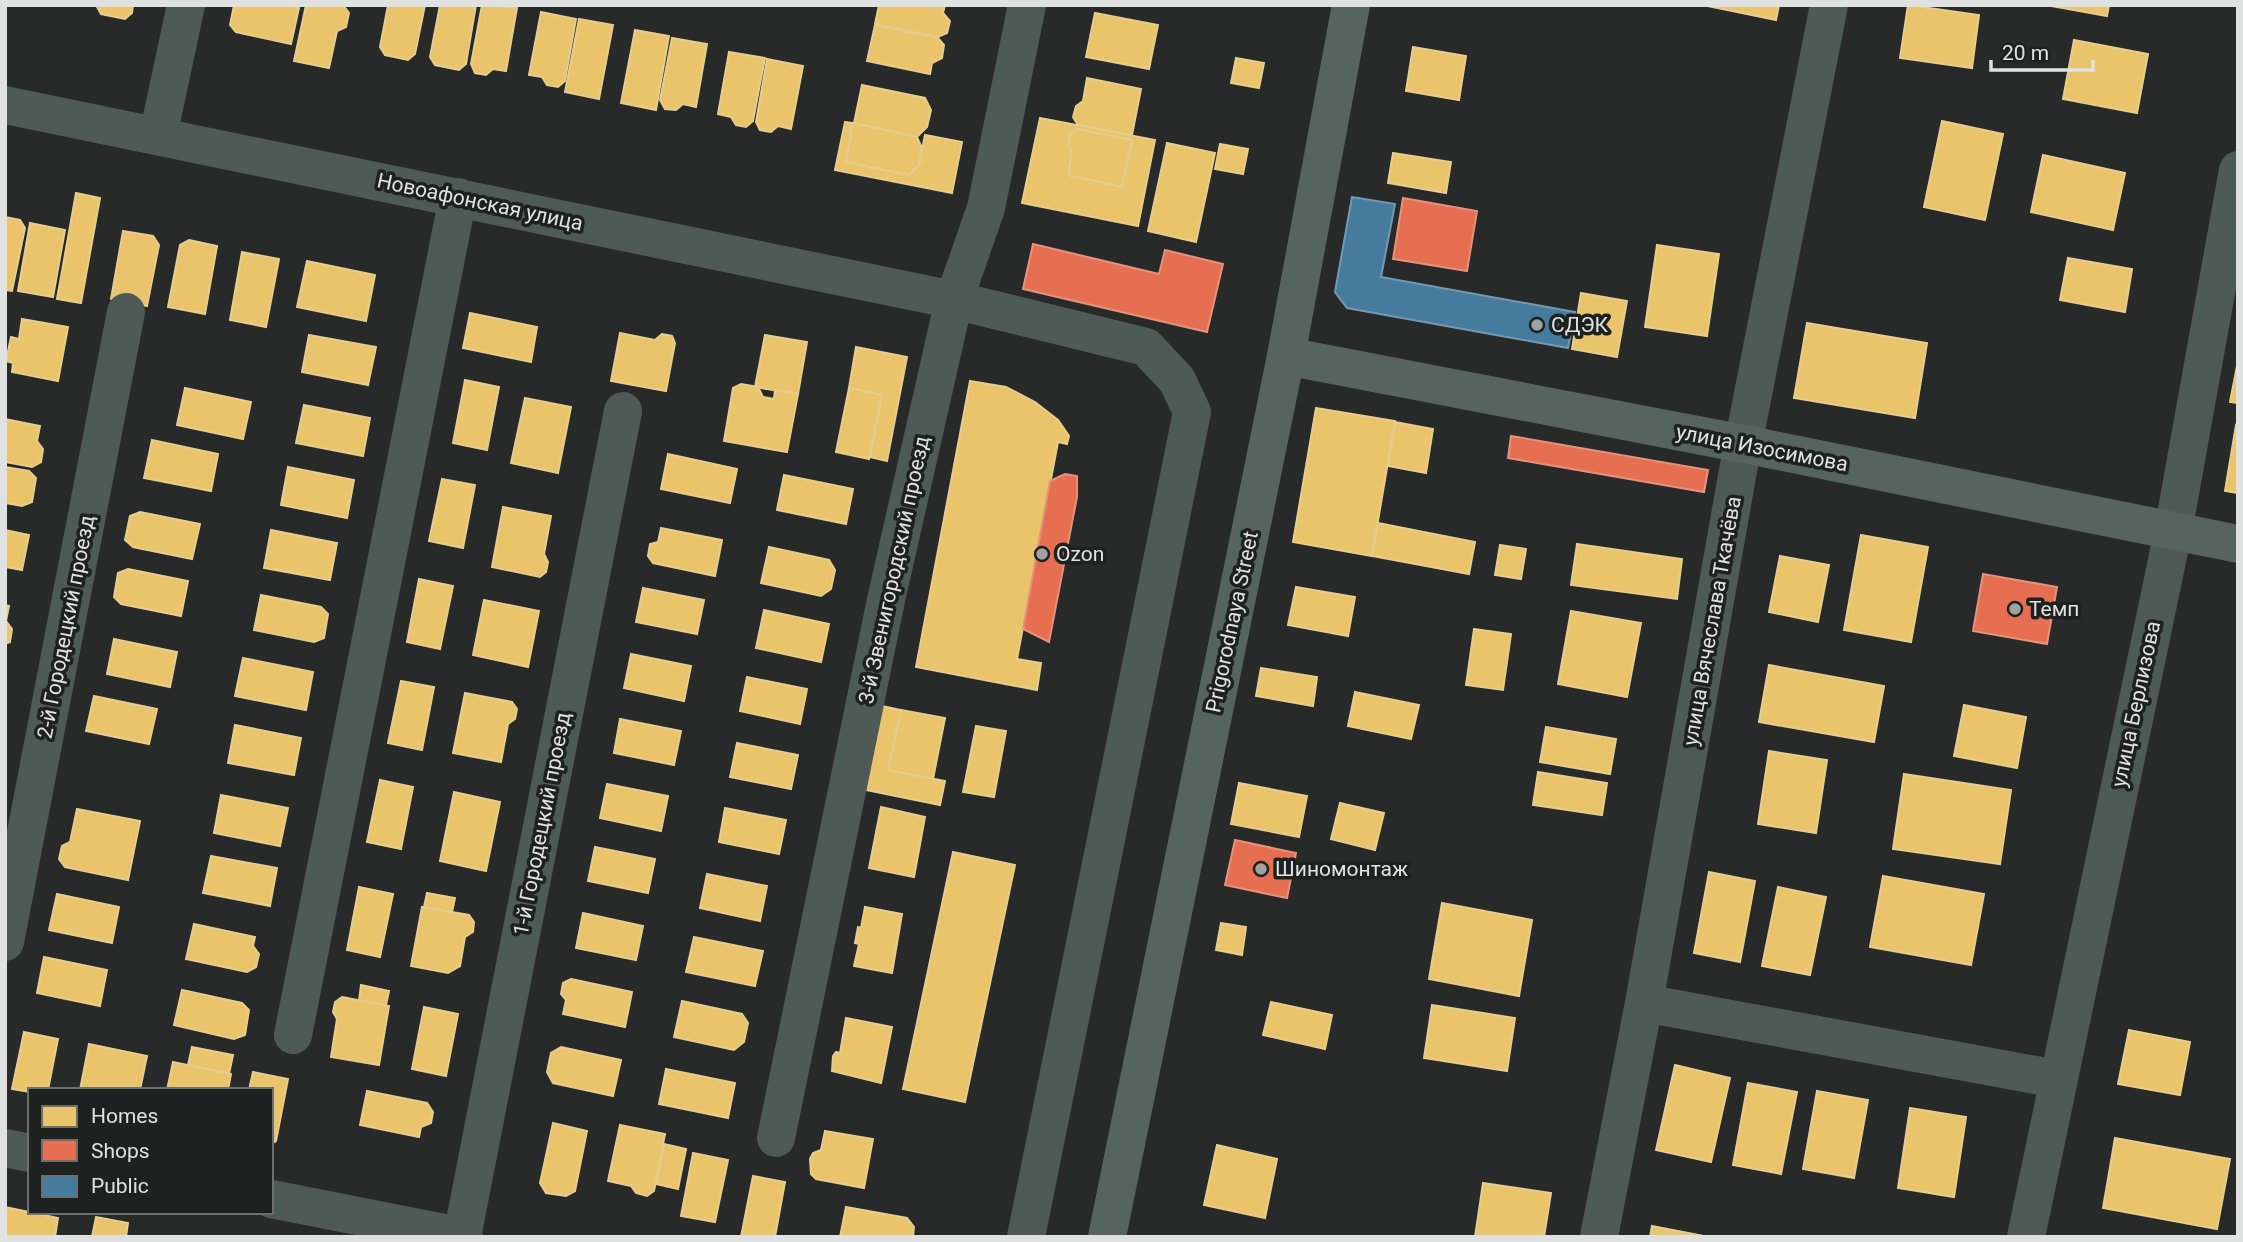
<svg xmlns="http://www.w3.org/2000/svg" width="2243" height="1242" font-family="Roboto,sans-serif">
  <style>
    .homes { fill: #e9c46a; stroke: #e6cd8e; stroke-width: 2 }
    .shops { fill: #e76f51; stroke: #e5927c; stroke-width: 2 }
    .public { fill: #457b9d; stroke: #739ab1; stroke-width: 2 }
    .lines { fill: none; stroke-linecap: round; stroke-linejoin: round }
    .street { stroke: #4d5a55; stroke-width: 38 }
    .secondary { stroke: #55645f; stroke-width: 38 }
    .poi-dot { fill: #9fa2a1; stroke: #1d2220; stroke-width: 2.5 }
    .labels { text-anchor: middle; stroke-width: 7; stroke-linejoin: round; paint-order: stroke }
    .street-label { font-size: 21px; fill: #dfe2e1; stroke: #1d2220 }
    .poi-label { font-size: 21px; fill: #dfe2e1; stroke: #1d2220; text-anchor: start }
  </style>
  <rect width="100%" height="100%" fill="#282a29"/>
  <g class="homes">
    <path d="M96,5H133L132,13L125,19L101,14Z"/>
    <path d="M234,5H283L299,8L291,44L236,32L230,25Z"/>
    <path d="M306,5H343L349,13L346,27L337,31L329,68L294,61Z"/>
    <path d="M388,5H425L415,54L408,60L385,55L380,47Z"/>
    <path d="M440,5H476L466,64L459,70L435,65L430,57Z"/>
    <path d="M482,5L517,8L506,71L493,69L486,75L475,73L471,64Z"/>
    <path d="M879,5H945L943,13L950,21L947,33L938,37L875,24Z"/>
    <path d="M1703,5H1779L1776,20Z"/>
    <path d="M1908,5L1979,15L1972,68L1900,58Z"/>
    <path d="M2046,5H2109L2107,16Z"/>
    <path d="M541,12L576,19L565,81L558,87L547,85L542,77L529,75Z"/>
    <path d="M1095,13L1158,25L1149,69L1086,57Z"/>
    <path d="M579,19L613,25L599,99L565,92Z"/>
    <path d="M875,25L938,38L944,45L942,58L932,63L930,74L867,61Z"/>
    <path d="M635,30L669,36L656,110L621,103Z"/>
    <path d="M672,38L707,44L696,107L683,104L676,110L665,109L660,100Z"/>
    <path d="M2074,40L2148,54L2137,113L2063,99Z"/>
    <path d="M1413,47L1466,56L1459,100L1406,91Z"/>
    <path d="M729,52L765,58L753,121L746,127L736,125L731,117L718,114Z"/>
    <path d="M1236,58L1264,63L1259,88L1231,83Z"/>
    <path d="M767,59L803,66L791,129L778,126L771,132L760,130L756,122Z"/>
    <path d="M1087,78L1141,89L1132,135L1078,125L1073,117L1076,106L1083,101Z"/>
    <path d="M862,85L925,98L931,110L927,127L917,137L854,123Z"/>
    <path d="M1040,118L1155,140L1138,226L1022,203Z"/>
    <path d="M1942,121L2003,134L1985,220L1924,207Z"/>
    <path d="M845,122L853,123L846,162L909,175L919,165L925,135L962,142L952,193L835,170Z"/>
    <path d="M853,123L917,137L922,148L919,165L909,175L846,162Z"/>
    <path d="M1077,129L1132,140L1122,187L1068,175L1072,152L1068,145L1070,134Z"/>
    <path d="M1167,143L1215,153L1196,242L1148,231Z"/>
    <path d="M1220,144L1248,149L1243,174L1215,169Z"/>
    <path d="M1393,153L1451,162L1446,193L1388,183Z"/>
    <path d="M2043,155L2125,173L2113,230L2031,212Z"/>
    <path d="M76,193L100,198L81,303L57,299Z"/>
    <path d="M5,217L20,220L25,228L12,291L5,290Z"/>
    <path d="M30,223L65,230L53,297L18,291Z"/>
    <path d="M123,231L153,236L159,245L147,306L111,299Z"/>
    <path d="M189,240L217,246L205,314L168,307L180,245Z"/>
    <path d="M1657,245L1719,254L1707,336L1645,327Z"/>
    <path d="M242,252L279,259L266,327L230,320Z"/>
    <path d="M2068,258L2132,269L2125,312L2060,300Z"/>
    <path d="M307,261L375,275L366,321L297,307Z"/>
    <path d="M1581,293L1627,301L1617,357L1572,349Z"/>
    <path d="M470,313L537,327L531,362L463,348Z"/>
    <path d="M22,319L68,327L58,381L12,372L13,363L6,361L11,337L19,339Z"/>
    <path d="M1807,323L1927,343L1915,418L1794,398Z"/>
    <path d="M620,333L655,340L662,334L672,336L675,343L666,391L611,381Z"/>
    <path d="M309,335L376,347L368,385L302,372Z"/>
    <path d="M765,335L807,342L798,394L755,387Z"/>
    <path d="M856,347L907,357L887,461L870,457L882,395L849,388Z"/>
    <path d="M2238,361V403L2230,402Z"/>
    <path d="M465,380L499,387L487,450L453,443Z"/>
    <path d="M970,381L1006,387L1035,402L1058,420L1069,436L1067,444L1058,442L1017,659L1041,663L1037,690L916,667Z"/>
    <path d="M741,384L758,387L763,397L774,399L775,390L798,394L787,452L724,441L733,388Z"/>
    <path d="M185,388L251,402L243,439L177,425Z"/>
    <path d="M849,388L882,395L869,459L836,452Z"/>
    <path d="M525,398L571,407L558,473L511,463Z"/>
    <path d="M304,405L370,418L363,456L296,443Z"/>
    <path d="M1316,408L1395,421L1372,556L1293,542Z"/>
    <path d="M5,419L40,426L37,441L43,449L41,462L32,467L5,462Z"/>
    <path d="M1395,422L1433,429L1426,473L1388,466Z"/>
    <path d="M2236,425L2238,426V493L2225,491Z"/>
    <path d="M152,440L218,454L211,491L144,478Z"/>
    <path d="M668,454L737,469L730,503L661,489Z"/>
    <path d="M5,467L29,471L36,478L32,502L22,506L5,503Z"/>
    <path d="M288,467L354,480L347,518L281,505Z"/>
    <path d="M784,475L853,489L846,524L777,510Z"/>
    <path d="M442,479L475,485L463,548L429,541Z"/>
    <path d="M503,507L551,516L544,554L548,562L546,572L540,577L492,567Z"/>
    <path d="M140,512L200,524L192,559L133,547L125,540L130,516Z"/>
    <path d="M1378,523L1475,542L1469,574L1372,556Z"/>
    <path d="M661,528L722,540L715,576L653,563L648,556L650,544L658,542Z"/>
    <path d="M5,530L29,535L22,570L5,567Z"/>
    <path d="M271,530L337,543L330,580L264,568Z"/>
    <path d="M1861,535L1928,547L1911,642L1844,630Z"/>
    <path d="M1577,544L1682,559L1677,599L1571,585Z"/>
    <path d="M1500,545L1526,549L1521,579L1495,575Z"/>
    <path d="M769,547L829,560L835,570L831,589L821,596L761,583Z"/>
    <path d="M1780,556L1829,565L1818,622L1769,612Z"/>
    <path d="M128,569L188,581L181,616L121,604L114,597L118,573Z"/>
    <path d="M419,579L453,586L440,649L407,642Z"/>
    <path d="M1296,587L1355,597L1348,636L1288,625Z"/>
    <path d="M643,588L704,600L697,634L636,622Z"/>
    <path d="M261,595L321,607L328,614L324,638L314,642L254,630Z"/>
    <path d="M484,600L539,611L528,667L473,655Z"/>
    <path d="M5,605L9,606L6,621L12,629L10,642L5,644Z"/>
    <path d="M764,610L829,624L821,662L756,648Z"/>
    <path d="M1571,611L1641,623L1627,697L1558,684Z"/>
    <path d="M1474,629L1511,634L1503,690L1466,685Z"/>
    <path d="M114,639L177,652L170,687L107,674Z"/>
    <path d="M631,654L691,666L684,701L624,688Z"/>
    <path d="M243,658L313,672L306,710L235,696Z"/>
    <path d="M1769,665L1884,686L1874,742L1759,722Z"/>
    <path d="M1261,668L1317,677L1313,706L1256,696Z"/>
    <path d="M747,677L807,689L800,724L740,711Z"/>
    <path d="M401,681L434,687L422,750L388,743Z"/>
    <path d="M1355,692L1419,705L1411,739L1348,726Z"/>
    <path d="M465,693L512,702L517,709L515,719L508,724L501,762L453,753Z"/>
    <path d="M94,696L157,709L149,744L86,731Z"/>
    <path d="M1964,705L2026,717L2017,768L1954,756Z"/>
    <path d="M882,706L901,710L888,770L945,781L940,805L866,790Z"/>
    <path d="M901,710L945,718L933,779L888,770Z"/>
    <path d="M620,719L681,731L674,765L614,753Z"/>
    <path d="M235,725L301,738L294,775L228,763Z"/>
    <path d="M976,726L1006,731L994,797L963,792Z"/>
    <path d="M1546,727L1616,739L1610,774L1540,762Z"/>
    <path d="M737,743L798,755L791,789L730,777Z"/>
    <path d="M1769,751L1827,760L1816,833L1758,824Z"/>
    <path d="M1538,772L1607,783L1602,815L1533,805Z"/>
    <path d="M1904,774L2011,790L2000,864L1893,849Z"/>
    <path d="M380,780L413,787L401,849L367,842Z"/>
    <path d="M1239,783L1307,796L1299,837L1231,824Z"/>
    <path d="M607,784L668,796L661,831L600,818Z"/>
    <path d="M454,792L500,802L486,871L440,861Z"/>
    <path d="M221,795L288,808L280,846L214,833Z"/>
    <path d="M1340,803L1384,813L1375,850L1331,839Z"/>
    <path d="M881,807L925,817L914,877L869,868Z"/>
    <path d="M725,808L786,820L779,854L719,842Z"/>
    <path d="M77,809L140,821L128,880L65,867L59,859L62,846L70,842Z"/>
    <path d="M595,847L655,859L648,893L588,881Z"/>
    <path d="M953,852L1015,865L965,1102L903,1089Z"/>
    <path d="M211,856L277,868L270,906L203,893Z"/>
    <path d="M1709,872L1755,881L1740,962L1694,953Z"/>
    <path d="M707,874L767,886L760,921L700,908Z"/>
    <path d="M1883,876L1984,894L1971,965L1870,947Z"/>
    <path d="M359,887L393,894L380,957L347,950Z"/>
    <path d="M1778,887L1826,897L1810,975L1762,966Z"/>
    <path d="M427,893L455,898L452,912L424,907Z"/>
    <path d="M57,894L119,907L112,943L49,930Z"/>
    <path d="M1442,903L1532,920L1519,996L1429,979Z"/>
    <path d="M422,907L469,915L474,922L473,932L465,937L460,966L448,973L411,966Z"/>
    <path d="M865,907L902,914L892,973L854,966L859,944L855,943L858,927L861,928Z"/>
    <path d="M583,913L643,926L636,960L576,948Z"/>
    <path d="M1221,923L1246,927L1242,955L1216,950Z"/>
    <path d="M194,924L255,937L253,946L259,954L256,967L247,972L186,959Z"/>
    <path d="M694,937L763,951L755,986L686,972Z"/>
    <path d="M44,957L107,970L100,1006L37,993Z"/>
    <path d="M571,979L632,992L625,1027L563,1014L566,1000L561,994L563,983Z"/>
    <path d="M361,985L389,991L386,1005L359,1001Z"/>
    <path d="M182,990L242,1003L249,1010L245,1035L234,1039L174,1025Z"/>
    <path d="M342,997L389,1006L379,1065L331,1057L337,1019L333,1012L335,1002Z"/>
    <path d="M682,1001L742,1014L748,1023L744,1042L734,1050L674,1037Z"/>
    <path d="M1271,1002L1332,1015L1325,1049L1263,1035Z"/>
    <path d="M1432,1005L1515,1018L1507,1071L1424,1058Z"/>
    <path d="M424,1007L458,1014L446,1076L412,1069Z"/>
    <path d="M846,1018L892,1027L881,1083L832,1071L833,1056L836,1052L840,1053Z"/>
    <path d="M2129,1030L2190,1042L2180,1095L2118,1084Z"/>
    <path d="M24,1032L58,1039L48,1090H30V1092L12,1089Z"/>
    <path d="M89,1044L147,1056L140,1090H80Z"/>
    <path d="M192,1047L233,1055L229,1074L188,1065Z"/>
    <path d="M561,1047L621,1060L613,1096L553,1083L547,1072L551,1053Z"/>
    <path d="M173,1062L231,1074L228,1090H167Z"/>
    <path d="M1675,1065L1730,1078L1711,1162L1656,1150Z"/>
    <path d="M666,1069L735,1083L728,1118L659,1104Z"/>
    <path d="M253,1072L288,1079L276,1141L271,1144V1090H249Z"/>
    <path d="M1748,1083L1797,1092L1781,1174L1733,1165Z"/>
    <path d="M367,1091L427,1103L433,1112L431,1123L421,1127L419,1137L360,1125Z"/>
    <path d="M1817,1091L1868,1100L1854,1178L1803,1169Z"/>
    <path d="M1910,1108L1966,1117L1954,1197L1898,1188Z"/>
    <path d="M553,1123L587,1131L575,1191L566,1196L546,1193L540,1183Z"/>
    <path d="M620,1125L665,1134L654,1191L647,1196L636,1193L631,1186L608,1181Z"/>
    <path d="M825,1131L873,1139L864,1188L816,1179L811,1174L810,1159L813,1153L821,1150Z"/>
    <path d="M2115,1138L2230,1159L2217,1229L2103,1208Z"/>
    <path d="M664,1144L686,1149L678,1189L656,1184Z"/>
    <path d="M1217,1145L1277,1159L1265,1218L1204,1205Z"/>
    <path d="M693,1153L728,1160L715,1222L681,1216Z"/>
    <path d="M753,1176L785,1182L775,1237H741Z"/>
    <path d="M1483,1183L1551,1193L1544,1237H1475Z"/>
    <path d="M5,1207L58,1218L55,1237H5Z"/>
    <path d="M846,1207L907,1218L914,1227L913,1237H840Z"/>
    <path d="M96,1217L128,1223L126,1237H92Z"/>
    <path d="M1652,1226L1709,1237H1650Z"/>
  </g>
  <g class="shops">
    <path d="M1403,198L1477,211L1467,271L1393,259Z"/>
    <path d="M1033,244L1159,274L1165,250L1223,264L1207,332L1023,289Z"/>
    <path d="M1511,436L1708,470L1704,492L1508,458Z"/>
    <path d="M1065,474L1077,476V497L1049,642L1023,629L1050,481Z"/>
    <path d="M1983,574L2057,587L2047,644L1973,631Z"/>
    <path d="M1235,840L1296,853L1287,898L1225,885Z"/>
  </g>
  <path class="public" d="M1352,197L1395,204L1381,277L1575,312L1568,348L1347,308L1335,292Z"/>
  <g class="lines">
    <g class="street">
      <path d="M5,105L954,300L1146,347L1177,380L1192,412L1026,1237"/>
      <path d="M158,136L186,5"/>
      <path d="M5,942L126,312"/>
      <path d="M1644,1003L2057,1079"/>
      <path d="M293,1035L458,197"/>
      <path d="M776,1138L886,600L954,300L986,208L1027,5"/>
      <path d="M5,1148L30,1153"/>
      <path d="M271,1199L464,1237"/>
      <path d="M462,1237L623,411"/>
      <path d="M1599,1237L1644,1003L1737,476L1829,5"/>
      <path d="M2026,1237L2173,532L2238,170"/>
    </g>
    <g class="secondary">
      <path d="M1286,356L1744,444L2238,544"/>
      <path d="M1107,1237L1286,356L1351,5"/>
    </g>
  </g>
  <g class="poi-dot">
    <circle cx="1537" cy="325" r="7"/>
    <circle cx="1042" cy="554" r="7"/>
    <circle cx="2015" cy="609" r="7"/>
    <circle cx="1261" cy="869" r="7"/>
  </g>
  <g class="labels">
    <g class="street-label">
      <text transform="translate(480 202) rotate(12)" y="7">Новоафонская улица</text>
      <text transform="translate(1762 448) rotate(11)" y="7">улица Изосимова</text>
      <text transform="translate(894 570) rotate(-78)" y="7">3-й Звенигородский проезд</text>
      <text transform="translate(1712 621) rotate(-80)" y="7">улица Вячеслава Ткачёва</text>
      <text transform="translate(1232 622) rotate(-78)" y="7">Prigorodnaya Street</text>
      <text transform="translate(66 627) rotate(-79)" y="7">2-й Городецкий проезд</text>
      <text transform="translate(2136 704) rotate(-78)" y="7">улица Берлизова</text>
      <text transform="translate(542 824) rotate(-79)" y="7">1-й Городецкий проезд</text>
    </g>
    <g class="poi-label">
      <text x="1551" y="332">СДЭК</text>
      <text x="1056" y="561">Ozon</text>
      <text x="2029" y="616">Темп</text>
      <text x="1275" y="876">Шиномонтаж</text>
    </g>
  </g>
  <rect width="2243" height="1242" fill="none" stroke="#dfe2e1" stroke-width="14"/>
  <rect x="28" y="1088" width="245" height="126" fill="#1d2220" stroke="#6b6f6d" stroke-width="2"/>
  <rect x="42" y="1106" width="35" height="21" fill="#e9c46a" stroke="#6b6f6d" stroke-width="2"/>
  <text x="91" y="1123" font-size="21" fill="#dfe2e1">Homes</text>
  <rect x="42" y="1140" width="35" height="21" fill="#e76f51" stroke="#6b6f6d" stroke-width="2"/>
  <text x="91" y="1158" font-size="21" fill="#dfe2e1">Shops</text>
  <rect x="42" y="1176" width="35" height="21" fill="#457b9d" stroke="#6b6f6d" stroke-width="2"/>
  <text x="91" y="1193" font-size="21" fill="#dfe2e1">Public</text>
  <path d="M1991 60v10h102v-10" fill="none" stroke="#dfe2e1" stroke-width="3.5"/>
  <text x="2002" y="60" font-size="21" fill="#dfe2e1" stroke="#1d2220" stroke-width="5" paint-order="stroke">20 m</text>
</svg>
